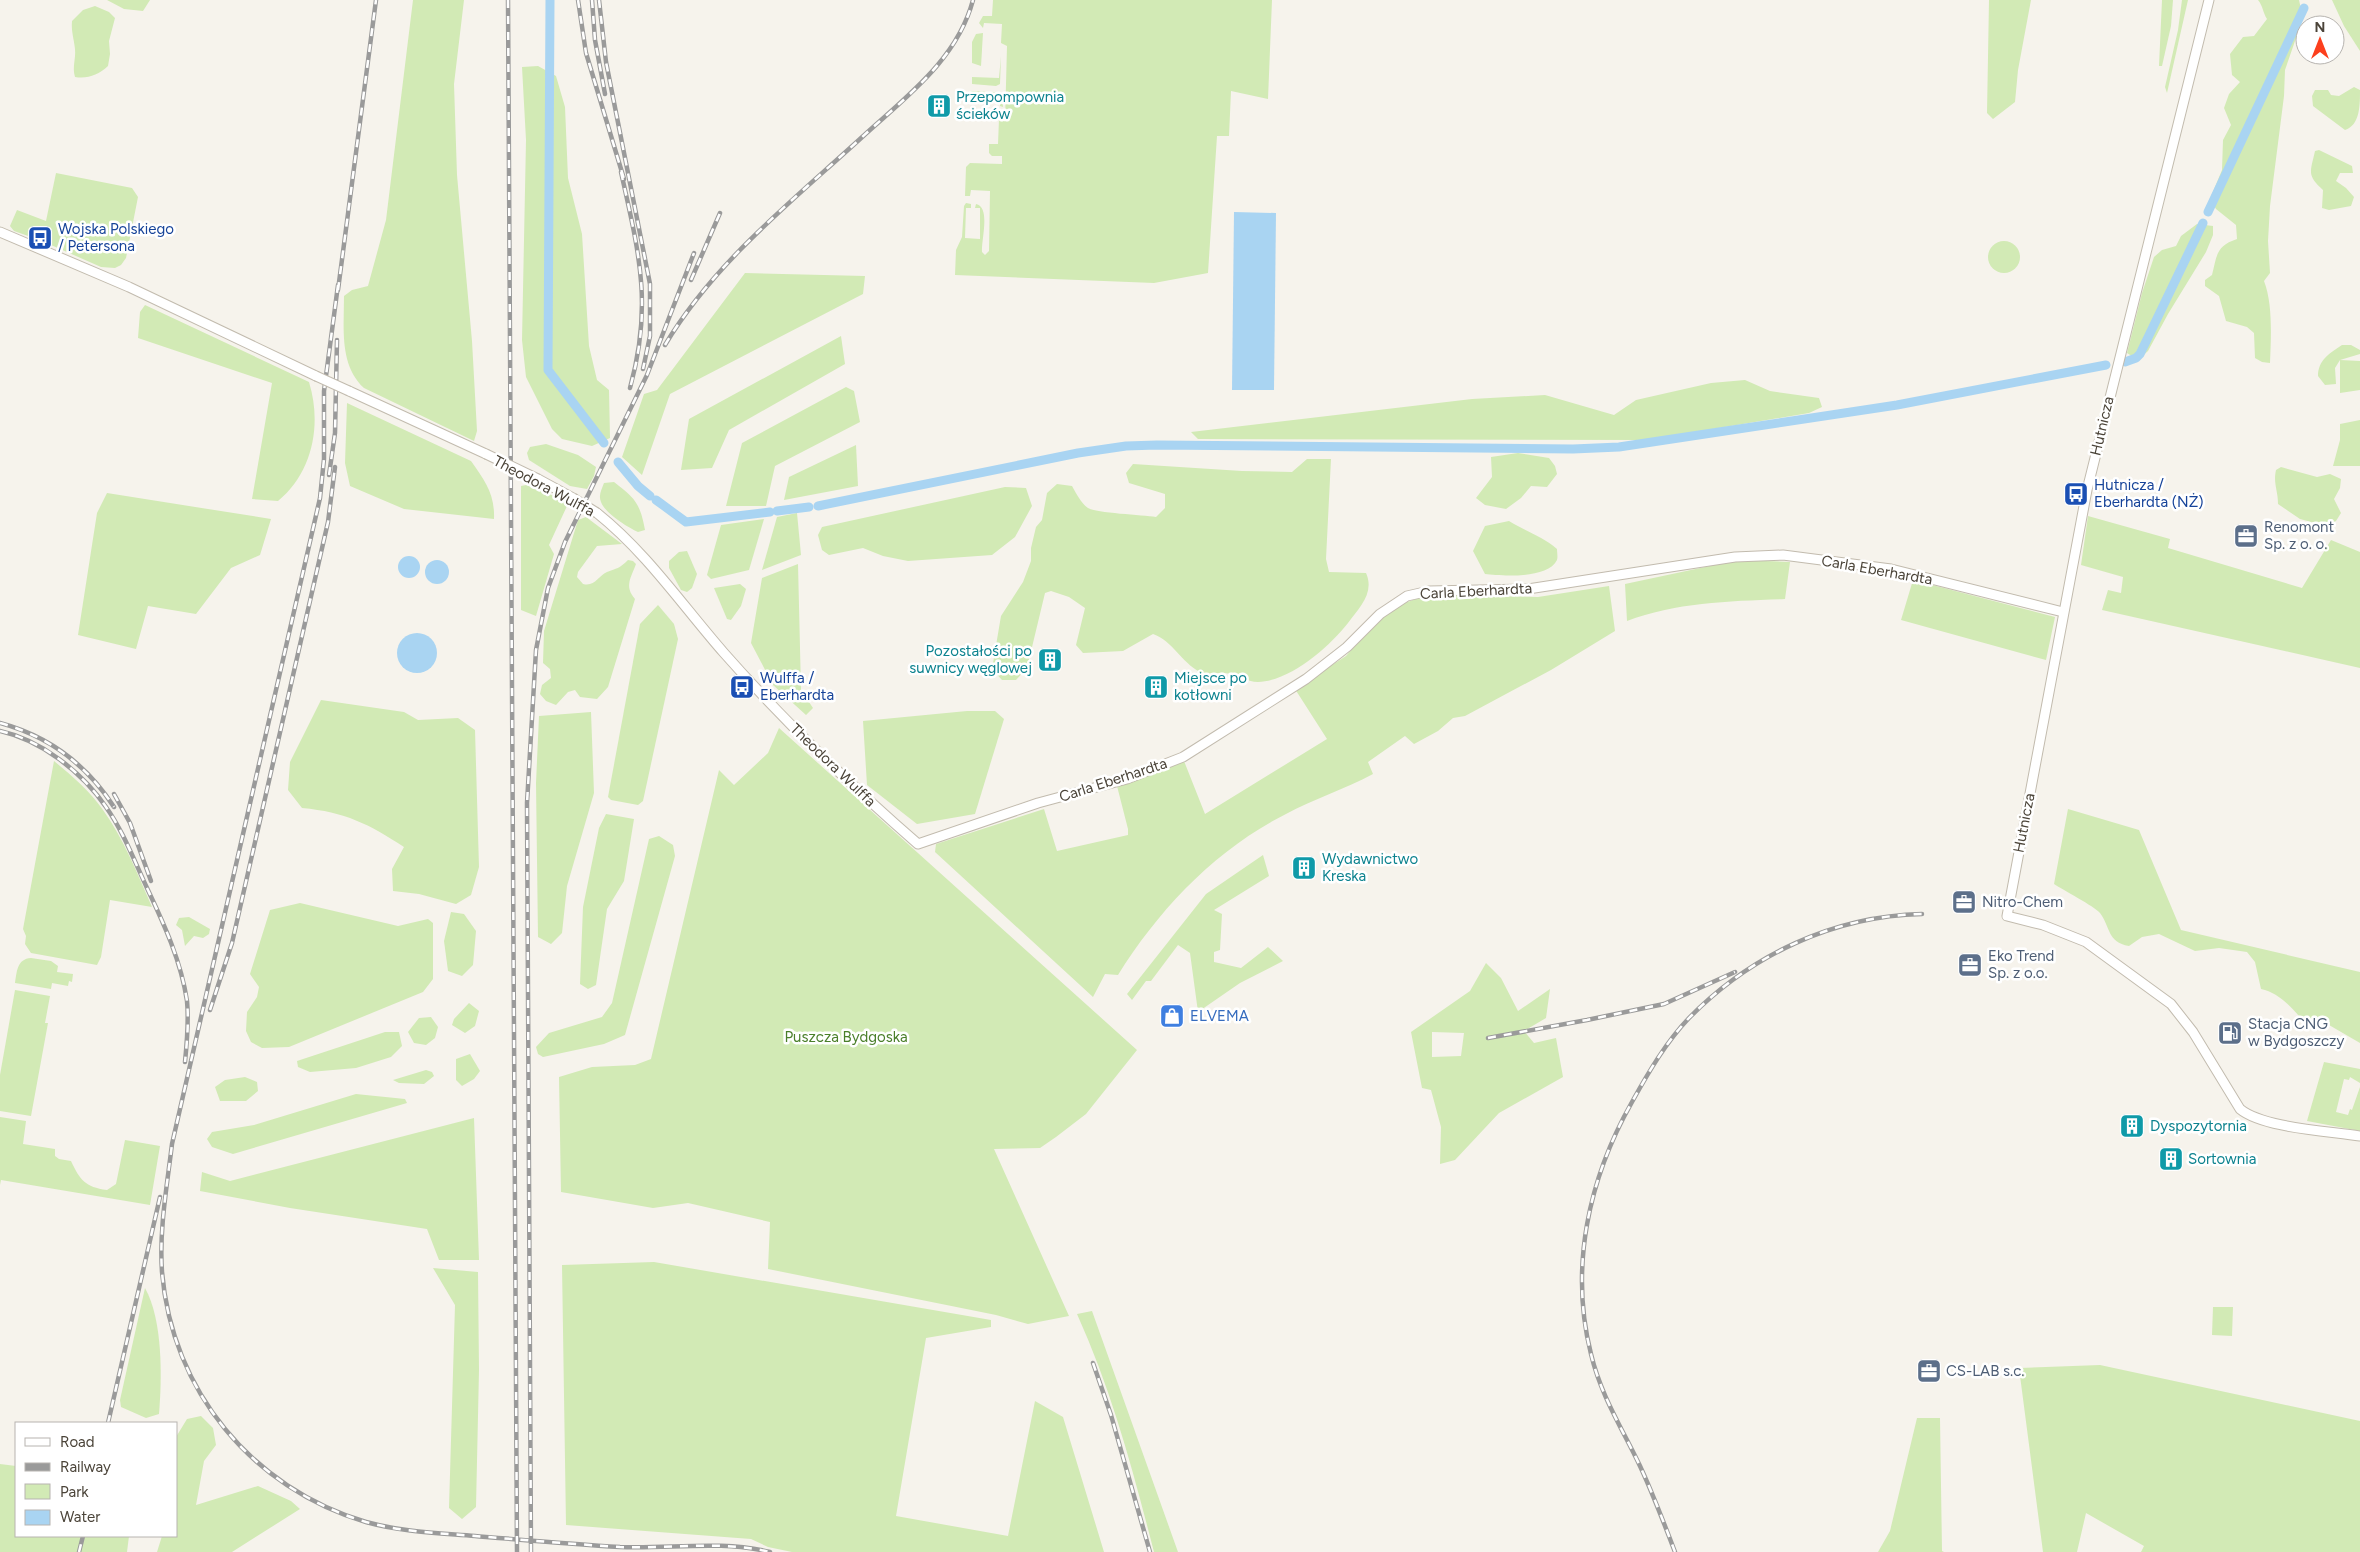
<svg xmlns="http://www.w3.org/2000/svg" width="2360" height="1552" font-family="Figtree,sans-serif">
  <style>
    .green { fill: #d2eab5; fill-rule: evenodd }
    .water { fill: #a9d4f2 }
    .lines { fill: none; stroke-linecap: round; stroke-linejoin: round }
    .canal { stroke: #a9d4f2; stroke-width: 9 }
    .minor-casing { stroke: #c2bbae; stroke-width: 11 }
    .minor { stroke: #fff; stroke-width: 9 }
    .rail-casing { stroke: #9a9a9a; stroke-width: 4.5 }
    .rail { stroke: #fff; stroke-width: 2.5; stroke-dasharray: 8; stroke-linecap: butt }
    .minor-bridge-casing { stroke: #c2bbae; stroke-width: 11; stroke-linecap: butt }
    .minor-bridge { stroke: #fff; stroke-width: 9 }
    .labels { text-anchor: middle; stroke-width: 5; stroke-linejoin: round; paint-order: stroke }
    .culture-label { font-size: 15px; fill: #0d838f; stroke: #fff; text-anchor: start }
    .transit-label { font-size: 15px; fill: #164399; stroke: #fff; text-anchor: start }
    .street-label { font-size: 15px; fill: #4b4439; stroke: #fff }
    .service-label { font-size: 15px; fill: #4e5e75; stroke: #fff; text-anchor: start }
    .shop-label { font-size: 15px; fill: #366cbe; stroke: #fff; text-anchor: start }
    .park-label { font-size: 15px; fill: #4a7f2a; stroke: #fff }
  </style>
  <rect width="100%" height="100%" fill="#f6f3ec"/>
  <g class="green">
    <path d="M107,0H150L143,11L124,9Z"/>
    <path d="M413,0H464L454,84L457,175L472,341L477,431L474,441L364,388C339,365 344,328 344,296L352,290L368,286L386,220Z"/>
    <path d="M993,0H1272L1268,99L1231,91L1229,136H1217L1208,273L1154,283L955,275L956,250L962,237L964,206L966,203L971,204V208H966L965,238L980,239V208H975L976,204C991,207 981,240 982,252L985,255L989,251L990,191L971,190L970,196H965L966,167L970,163L1002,164V156H992L989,153V144H998L999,119H1003L1005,122L1007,46L1001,43L1002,24L984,23L983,28L979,23L983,16H992Z"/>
    <path d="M1989,0H2031L2018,70L2015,102L1993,119L1987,113Z"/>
    <path d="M2162,0H2173L2171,26L2162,66H2159Z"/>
    <path d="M2182,0H2188L2167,93L2165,87L2178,30Z"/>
    <path d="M2258,0H2299L2303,18L2285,70L2284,96L2270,206L2268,241L2270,273L2264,281C2273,304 2271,338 2270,363L2262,362L2255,358L2254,333L2247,327L2226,321L2219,296L2205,286V280L2212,275C2217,255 2216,246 2237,239L2236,225L2216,209L2210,199L2222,170L2223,140L2231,125L2224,108L2229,94L2240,82L2232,75L2230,54L2243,37L2254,36L2267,19C2263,13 2263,6 2258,0Z"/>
    <path d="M2332,0H2360V51L2344,26Z"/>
    <path d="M95,6L109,12L115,18L109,41L110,54L108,66C98,75 88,79 75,77C72,67 76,59 75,49C74,39 71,31 72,21L83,10Z"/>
    <path d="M983,33L981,66L972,63V42L976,34Z"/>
    <path d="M1001,56L1000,84L996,86L972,84V77L999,78Z"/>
    <path d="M538,66L556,76L565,107L568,178L582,234L589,346L597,380L609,390L610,438L592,446L562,439L552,429L526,377L522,340L526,140L522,67Z"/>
    <path d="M2354,87L2360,90C2360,106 2360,125 2345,130L2313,106L2312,96L2315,90H2328L2331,95L2339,96Z"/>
    <path d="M973,91L1002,93L1003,107L1000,106V100L970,98V92Z"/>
    <path d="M2319,150L2352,166L2353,173H2340L2336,181L2346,188L2354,197L2351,206L2329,210L2322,208L2323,190C2307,175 2310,173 2315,151Z"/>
    <path d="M56,173L132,188L138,197L126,258L121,265L115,268L101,267L51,245L44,232L34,230L31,237L14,231L10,226L17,210L46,221Z"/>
    <path d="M2197,224L2213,226V235L2206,252L2168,314L2148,351L2138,360L2127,353L2142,293L2154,257L2162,250L2176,246L2181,236Z"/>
    <circle cx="2004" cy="257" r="16"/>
    <path d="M745,273L865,276L863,294L670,394L642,475L622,457L644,394L657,390Z"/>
    <path d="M145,305L309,382C322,424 313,472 278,501L252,499L272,383L138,338L140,312Z"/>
    <path d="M841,336L845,364L729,430L712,468L681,470L689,419Z"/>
    <path d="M2342,345H2351L2360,350V354L2340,360L2360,361V390L2340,393V360L2335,368L2336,384L2325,385L2318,376C2318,360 2330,353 2342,345Z"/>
    <path d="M1745,380L1770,391L1819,398L1822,407L1809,413L1648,440L1198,439L1191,432L1472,399L1545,395L1614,415L1636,400L1711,383Z"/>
    <path d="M846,387L854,391L860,422L775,466L766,506H726L742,443Z"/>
    <path d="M347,403L471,461C485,481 495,494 494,519L404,509L350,486L345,463Z"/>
    <path d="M2360,420V466H2333L2340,440V424Z"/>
    <path d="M546,444L578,455L596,467L594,476L587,489L570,486L529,460L527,453L530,447Z"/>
    <path d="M856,445L858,486L784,500L789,477Z"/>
    <path d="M1518,453L1549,458L1555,466L1557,474L1547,487L1531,486L1521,498L1506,509L1485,505L1476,498L1492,477L1491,457Z"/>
    <path d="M1307,459H1331L1326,559L1329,572L1366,573C1375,593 1359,608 1348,623C1329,647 1291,681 1258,682C1247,682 1236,674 1225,673C1216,672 1209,677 1200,672C1181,662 1173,641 1153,634L1123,651L1083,653L1076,645L1085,608L1069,597L1051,591L1045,593L1027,668L1016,680H1002L992,669L1001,616L1023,582L1031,561V548L1036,527L1042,520L1047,493L1057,484L1072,486C1076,493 1081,503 1088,508C1096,513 1143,515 1156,517L1165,508V494L1129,483L1126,473L1133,464L1242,471L1292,472Z"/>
    <path d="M2281,467L2317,477L2330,474L2341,479L2340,488L2334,499L2341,513L2336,521L2326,526L2300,519L2278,504C2278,490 2273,484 2276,470Z"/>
    <path d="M614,482C635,498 640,503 645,530L638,532C627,527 605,513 601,502C598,495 602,489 604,483Z"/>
    <path d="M526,485L564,500L567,506L549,545L554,554L536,616L521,610V486Z"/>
    <path d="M1005,487L1026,488L1032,506L1015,537L992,555L908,561L883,556L863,548L829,555L822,550L818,535L822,527Z"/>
    <path d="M107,493L271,519L260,555L231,568L196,614L148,606L136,649L78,635L97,513Z"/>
    <path d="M797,513L801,555L762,570L777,517Z"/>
    <path d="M2088,516L2170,539L2168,548L2302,588L2331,540L2360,552V668L2102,610L2108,590L2121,593L2123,577L2081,565Z"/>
    <path d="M586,517L622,544L597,546L578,572L577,577L583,584C595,587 598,576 607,572C617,568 619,569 628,560L633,561L636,564C631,578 624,586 635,599L608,687L597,699L580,697L575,690L568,692L556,705L546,701L540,694L542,685L551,678L550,669L543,663L544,631L578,520Z"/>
    <path d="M764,519L749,570L711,579L707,575L721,525Z"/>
    <path d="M1509,521C1525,531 1544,537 1557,549C1557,552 1558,557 1557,560C1548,579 1502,576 1485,574L1473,551L1485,526Z"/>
    <path d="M687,551L697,574L692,588L687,592L681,590L669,568V561L679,552Z"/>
    <path d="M1738,560L1790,562L1785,599C1732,601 1676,602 1627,621L1625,584Z"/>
    <path d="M798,564L801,690L813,708L806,715L773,685L751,643L762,578Z"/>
    <path d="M1913,580L2055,617L2046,660L1901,620Z"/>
    <path d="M740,584L746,589L741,606L731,620L727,619L714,588Z"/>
    <path d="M1609,586L1615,631L1551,670L1465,716L1453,718L1438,731L1414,744L1405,736L1368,762L1373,774C1345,789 1314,799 1286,814C1216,849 1159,909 1118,975L1105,974L1093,997L935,852L936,844L1044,809L1057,851L1128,835V829L1117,786L1184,761L1205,814L1327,739L1295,689L1346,656L1386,610L1426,595L1538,597Z"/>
    <path d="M658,605L674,624L678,639L643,801L638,805L611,800L608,797L640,624Z"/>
    <path d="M321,700L404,712L418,720L458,718L475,730L479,867L471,895L456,904L419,894L393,891L392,869L404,847C369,824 345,812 302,808L288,790L290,762Z"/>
    <path d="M967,711H995L1004,719L975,814L917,824L867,785L863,721Z"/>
    <path d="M591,712L594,793L567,886L562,933L551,944L538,937L536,783L539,716Z"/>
    <path d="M779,728L1137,1050L1086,1114L1056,1137L1040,1148L994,1149L1069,1316L1028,1324L996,1315L768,1269L770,1222L688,1203L653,1208L561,1192L559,1077L592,1067L635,1065L651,1059L719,770L734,785L768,753Z"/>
    <path d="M54,761C72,776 90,791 103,810C124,839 138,875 152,907L110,900L101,957L97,965L31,953L25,944L26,936L23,929Z"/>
    <path d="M2068,809L2139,830L2181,930L2360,972V1043L2329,1025L2305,1023C2293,1009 2280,993 2261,989L2255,962L2247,952L2219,948L2195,951L2159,934L2142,937L2129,946C2107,942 2111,928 2100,913C2094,906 2063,890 2054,884Z"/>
    <path d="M606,814L634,819L624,881L607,909L596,985L588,989L580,984L583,907L599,828Z"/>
    <path d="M659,836L673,845L675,856L625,1035L604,1044L543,1057L538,1054L536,1047L549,1033L602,1017L612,1003L649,839Z"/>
    <path d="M1263,855L1269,876L1214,910L1222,914L1220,950L1214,952V962L1241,968L1268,947L1283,961L1240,983L1198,1012L1190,953L1178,945L1151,981H1146L1132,1000L1127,994L1206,894Z"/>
    <path d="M300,903L398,926L428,919L433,923V979L423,992L289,1047L262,1048L251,1042L246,1031L247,1012L257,997L259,987L250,974L270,910Z"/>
    <path d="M451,912L464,914L476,931L473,965L462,976L448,971L444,941Z"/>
    <path d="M189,917L210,929L209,934L203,938L194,936L185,946L182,930L176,925L179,918Z"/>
    <path d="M31,958L51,961L58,966L57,972L73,974L72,982L69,981L68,986L52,983L51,989L15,983C17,971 17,959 31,958Z"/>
    <path d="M1486,963L1501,978L1518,1011L1550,989L1546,1018L1524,1031L1534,1043L1556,1038L1563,1077L1499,1113L1455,1160L1440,1164L1441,1127L1431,1090L1422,1088L1411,1032L1470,991ZM1432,1032L1464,1033L1461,1056L1432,1057Z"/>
    <path d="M15,990L50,996L45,1023H48L31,1116L0,1111V1075Z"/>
    <path d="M469,1003L479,1011L475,1026L465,1033L452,1025L454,1019Z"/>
    <path d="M431,1017L438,1027L435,1038L426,1045L414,1043L408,1032L419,1018Z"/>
    <path d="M385,1032H399L402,1046L391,1057L356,1068L310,1072L298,1067L297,1061Z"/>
    <path d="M470,1054L480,1071L474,1079L462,1086L456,1080V1059Z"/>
    <path d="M2324,1062L2360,1069V1083L2350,1077L2349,1080L2344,1079L2336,1112L2348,1115L2350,1109L2352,1110L2360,1087V1131L2307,1121Z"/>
    <path d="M426,1070L432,1072L434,1076L424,1084L399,1083L393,1080Z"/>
    <path d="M245,1077L257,1082L258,1091L246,1101H220L215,1087L225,1080Z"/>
    <path d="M356,1094L405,1099L407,1103L233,1154L212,1147L207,1139L212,1132L254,1125Z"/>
    <path d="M0,1117L26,1121L23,1144L55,1149V1156L59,1159L71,1161C80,1180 85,1187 107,1190L116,1184L125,1140L160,1146L150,1205L1,1180L0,1185Z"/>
    <path d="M474,1118L479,1260H439L427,1229L290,1208L200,1191L202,1172L230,1181Z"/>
    <path d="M654,1262L991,1320V1327L926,1338L896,1516L1008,1536L1035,1401L1063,1417L1104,1552H792L768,1547L751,1539L566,1525L562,1265Z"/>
    <path d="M433,1268L478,1272L479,1370L476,1507L462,1519L449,1508L455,1305Z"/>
    <path d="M145,1288C163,1320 162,1378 159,1414L146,1418L121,1407L120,1400Z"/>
    <path d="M2213,1307H2233L2232,1336L2212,1335Z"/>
    <path d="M1092,1311L1178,1552H1154C1133,1471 1112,1391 1077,1314Z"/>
    <path d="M2100,1365L2360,1421V1552H2141L2144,1546L2086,1513L2077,1552H2043L2019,1368Z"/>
    <path d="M201,1416L213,1428L216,1445L204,1461L196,1505L258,1486L291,1501L300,1509L232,1552H157L162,1536H176V1437L187,1419Z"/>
    <path d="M1917,1418H1940L1942,1551L1944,1552H1878L1890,1531Z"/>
    <path d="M0,1464L16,1466V1536H129L127,1552H0Z"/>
  </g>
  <g class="water">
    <path d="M1234,212L1276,213L1274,390H1232Z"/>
    <circle cx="409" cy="567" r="11"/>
    <circle cx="437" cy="572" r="12"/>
    <circle cx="417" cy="653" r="20"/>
  </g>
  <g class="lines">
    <g class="canal">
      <path d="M550,0L548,370L604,443"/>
      <path d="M2208,212L2304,8"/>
      <path d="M2125,362L2136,358L2140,354L2203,223"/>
      <path d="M618,462L638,486L650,496"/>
      <path d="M656,500L686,522L770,512"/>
      <path d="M818,506L1078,453L1126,446L1157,445L1573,449L1619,447L1897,405L2106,365"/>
      <path d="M777,511L809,507"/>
    </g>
    <defs>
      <g id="minor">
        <path d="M2209,0L2087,490L2007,916L2043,925L2086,942L2171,1004L2193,1032L2240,1109C2263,1128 2329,1131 2360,1136"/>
        <path d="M0,232L129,287L316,376"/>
        <path d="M349,391L486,454"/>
        <path d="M538,479L573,498"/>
        <path d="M597,513C647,553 682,605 724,653C784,721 849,784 918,844L1038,803L1127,779L1183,757L1306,679L1347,647L1380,614L1407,596L1429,591L1528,589L1735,557L1783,555L1891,569L2063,612"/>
      </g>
    </defs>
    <use href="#minor" class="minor-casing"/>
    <use href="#minor" class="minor"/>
    <defs>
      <g id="rail">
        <path d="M508,0L517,1552"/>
        <path d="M578,0L586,53L624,179"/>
        <path d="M592,0L595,40L605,94"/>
        <path d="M599,0L606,62L650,284V336L643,369"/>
        <path d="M621,172C639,253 653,305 630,388"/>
        <path d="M691,280L720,213"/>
        <path d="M338,285L324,391V459L320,498L172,1144C167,1186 159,1230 162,1272C172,1391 252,1488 366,1522C402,1532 439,1533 475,1536C524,1540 572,1544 620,1547C671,1549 720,1540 770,1552"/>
        <path d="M338,290L376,0"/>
        <path d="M665,345C714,263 790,203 860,139C903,99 957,61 973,0"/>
        <path d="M329,475L335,433L337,340"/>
        <path d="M0,723C48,736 87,765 114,807"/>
        <path d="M0,731C41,740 82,772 106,807C123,831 134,860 147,888C164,924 181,961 187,1001C189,1021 187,1042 185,1062"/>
        <path d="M114,794L130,823L151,881"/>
        <path d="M210,1010L232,943L328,522L335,467"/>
        <path d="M1488,1038L1587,1020L1664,1004L1735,972"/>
        <path d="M1093,1363L1111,1415L1150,1552"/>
        <path d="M108,1423L160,1197"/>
        <path d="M79,1552L83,1536"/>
        <path d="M531,1552L527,803L536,650L548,588L565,542L647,375L694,253"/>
        <path d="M1675,1552C1664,1523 1653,1494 1640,1466C1622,1428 1601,1396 1591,1354C1569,1267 1589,1178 1632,1102C1648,1073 1666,1042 1689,1018C1751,955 1833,916 1922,914"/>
      </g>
    </defs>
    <use href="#rail" class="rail-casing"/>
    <use href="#rail" class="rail"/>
    <defs>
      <g id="minor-bridge">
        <path d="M316,376L349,391"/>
        <path d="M486,454L538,479"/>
        <path d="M573,498L597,513"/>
      </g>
    </defs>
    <use href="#minor-bridge" class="minor-bridge-casing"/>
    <use href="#minor-bridge" class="minor-bridge"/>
  </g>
  <defs>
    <symbol id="building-square" viewBox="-11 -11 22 22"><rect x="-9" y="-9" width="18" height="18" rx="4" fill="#0f9aa8" stroke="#fff"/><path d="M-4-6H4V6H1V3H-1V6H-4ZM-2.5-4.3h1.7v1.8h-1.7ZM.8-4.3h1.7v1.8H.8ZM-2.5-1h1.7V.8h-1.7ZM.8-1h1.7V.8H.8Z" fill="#fff"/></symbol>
    <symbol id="bus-square" viewBox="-11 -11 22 22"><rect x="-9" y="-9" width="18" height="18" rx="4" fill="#1a4fb4" stroke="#fff"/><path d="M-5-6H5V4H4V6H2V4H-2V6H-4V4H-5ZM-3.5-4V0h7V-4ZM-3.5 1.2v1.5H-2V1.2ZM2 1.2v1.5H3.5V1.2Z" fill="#fff"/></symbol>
    <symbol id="office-square" viewBox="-11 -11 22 22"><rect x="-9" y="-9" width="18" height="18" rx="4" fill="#5c6f8a" stroke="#fff"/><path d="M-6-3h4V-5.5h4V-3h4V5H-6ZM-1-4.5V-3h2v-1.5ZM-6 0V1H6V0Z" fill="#fff"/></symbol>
    <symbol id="shop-square" viewBox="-11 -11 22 22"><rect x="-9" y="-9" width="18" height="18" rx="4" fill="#3f7fe0" stroke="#fff"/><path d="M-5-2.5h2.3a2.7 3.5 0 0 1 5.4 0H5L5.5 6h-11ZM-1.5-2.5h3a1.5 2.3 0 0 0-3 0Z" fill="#fff"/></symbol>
    <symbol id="fuel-square" viewBox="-11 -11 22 22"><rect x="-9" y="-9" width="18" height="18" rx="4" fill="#5c6f8a" stroke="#fff"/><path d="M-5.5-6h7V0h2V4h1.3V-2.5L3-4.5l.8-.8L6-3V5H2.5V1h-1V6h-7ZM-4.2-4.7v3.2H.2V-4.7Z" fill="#fff"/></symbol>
  </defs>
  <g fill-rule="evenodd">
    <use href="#building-square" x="925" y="92" width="28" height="28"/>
    <use href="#bus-square" x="26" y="224" width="28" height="28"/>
    <use href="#bus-square" x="2062" y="480" width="28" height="28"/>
    <use href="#office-square" x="2232" y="522" width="28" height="28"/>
    <use href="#building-square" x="1036" y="646" width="28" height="28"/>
    <use href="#bus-square" x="728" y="673" width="28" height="28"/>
    <use href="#building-square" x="1142" y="673" width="28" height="28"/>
    <use href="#building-square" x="1290" y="854" width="28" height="28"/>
    <use href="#office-square" x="1950" y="888" width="28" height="28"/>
    <use href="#office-square" x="1956" y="951" width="28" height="28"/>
    <use href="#shop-square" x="1158" y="1002" width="28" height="28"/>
    <use href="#fuel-square" x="2216" y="1019" width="28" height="28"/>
    <use href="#building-square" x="2118" y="1112" width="28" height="28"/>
    <use href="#building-square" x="2157" y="1145" width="28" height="28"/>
    <use href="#office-square" x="1915" y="1357" width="28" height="28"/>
  </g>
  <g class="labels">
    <g class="culture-label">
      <text x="956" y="102">Przepompownia<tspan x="956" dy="17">ścieków</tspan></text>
      <text x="1032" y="656" text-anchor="end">Pozostałości po<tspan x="1032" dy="17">suwnicy węglowej</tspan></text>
      <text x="1174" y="683">Miejsce po<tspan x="1174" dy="17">kotłowni</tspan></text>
      <text x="1322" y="864">Wydawnictwo<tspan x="1322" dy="17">Kreska</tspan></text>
      <text x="2150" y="1131">Dyspozytornia</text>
      <text x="2188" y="1164">Sortownia</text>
    </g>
    <g class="transit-label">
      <text x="58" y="234">Wojska Polskiego<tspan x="58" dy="17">/ Petersona</tspan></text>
      <text x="2094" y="490">Hutnicza /<tspan x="2094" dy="17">Eberhardta (NŻ)</tspan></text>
      <text x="760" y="683">Wulffa /<tspan x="760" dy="17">Eberhardta</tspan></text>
    </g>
    <g class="street-label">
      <text transform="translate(2102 426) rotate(-77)" y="5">Hutnicza</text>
      <text transform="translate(544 486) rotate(28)" y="5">Theodora Wulffa</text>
      <text transform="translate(1877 570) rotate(10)" y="5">Carla Eberhardta</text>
      <text transform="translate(1476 591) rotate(-3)" y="5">Carla Eberhardta</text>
      <text transform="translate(833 765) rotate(44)" y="5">Theodora Wulffa</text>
      <text transform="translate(1113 780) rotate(-18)" y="5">Carla Eberhardta</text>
      <text transform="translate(2024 823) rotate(-79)" y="5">Hutnicza</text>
    </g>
    <g class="service-label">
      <text x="2264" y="532">Renomont<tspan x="2264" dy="17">Sp. z o. o.</tspan></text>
      <text x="1982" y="907">Nitro-Chem</text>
      <text x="1988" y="961">Eko Trend<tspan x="1988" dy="17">Sp. z o.o.</tspan></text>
      <text x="2248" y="1029">Stacja CNG<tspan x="2248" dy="17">w Bydgoszczy</tspan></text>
      <text x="1946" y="1376">CS-LAB s.c.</text>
    </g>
    <g class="shop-label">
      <text x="1190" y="1021">ELVEMA</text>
    </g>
    <g class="park-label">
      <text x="846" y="1042">Puszcza Bydgoska</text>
    </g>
  </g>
  <rect x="15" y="1422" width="162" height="115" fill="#ffffff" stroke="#b7b4b0"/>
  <rect x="25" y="1438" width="25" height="8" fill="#ffffff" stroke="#b7b4b0"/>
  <text x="60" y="1447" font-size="15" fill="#4b4439">Road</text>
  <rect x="25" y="1463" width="25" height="8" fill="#9a9a9a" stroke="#b7b4b0"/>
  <text x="60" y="1472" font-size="15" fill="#4b4439">Railway</text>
  <rect x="25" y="1484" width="25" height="15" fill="#d2eab5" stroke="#b7b4b0"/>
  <text x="60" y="1497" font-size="15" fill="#4b4439">Park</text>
  <rect x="25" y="1510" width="25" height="15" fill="#a9d4f2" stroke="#b7b4b0"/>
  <text x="60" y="1522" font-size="15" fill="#4b4439">Water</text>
  <g transform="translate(2320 40)"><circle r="24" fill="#ffffff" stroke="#b7b4b0"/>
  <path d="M0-4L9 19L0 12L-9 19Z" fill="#fc3f1d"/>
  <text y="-8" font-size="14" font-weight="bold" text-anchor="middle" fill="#4b4439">N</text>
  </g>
</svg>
